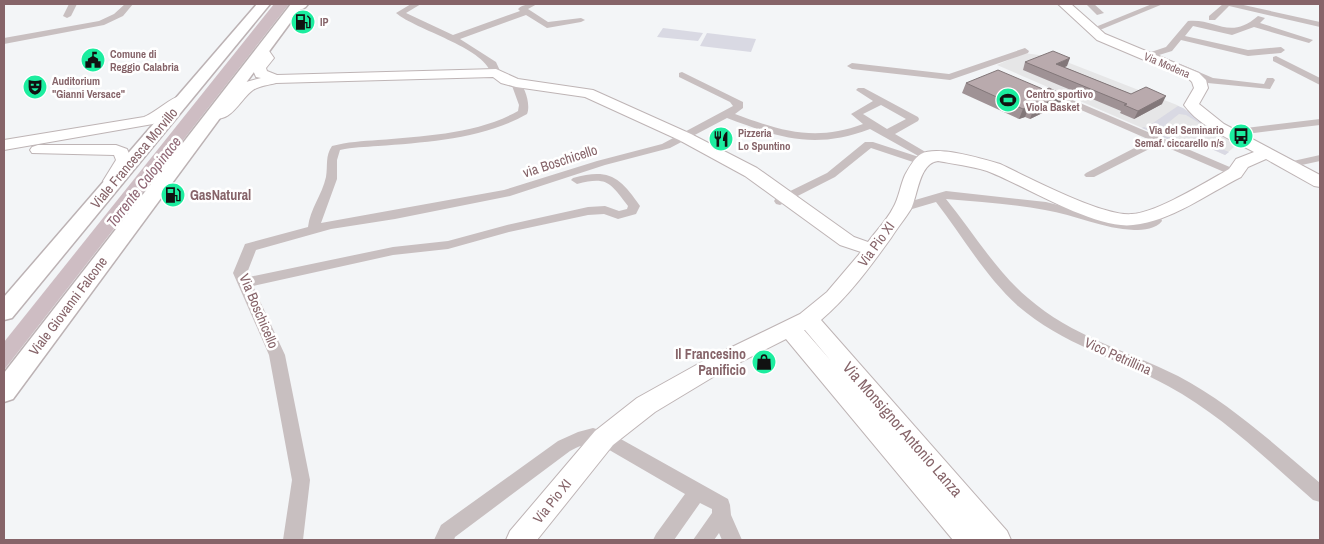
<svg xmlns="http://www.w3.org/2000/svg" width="1324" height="544" font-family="'Archivo Narrow',sans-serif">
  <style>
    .built { fill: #e6e6e7 }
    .green { fill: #d9d9e3 }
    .water { fill: #cebdc3 }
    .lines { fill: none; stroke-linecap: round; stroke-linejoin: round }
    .secondary-casing { stroke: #beb4b5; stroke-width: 2 }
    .primary-casing { stroke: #bcb2b4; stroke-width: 3 }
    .highway-casing { stroke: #bcb4b5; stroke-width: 3 }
    .street { fill: #c8bfc0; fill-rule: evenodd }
    .secondary { fill: #fff; fill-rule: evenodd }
    .primary { fill: #fff; fill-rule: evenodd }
    .highway { fill: #fff; fill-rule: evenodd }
    .wall { fill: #9f9295 }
    .shaded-wall { fill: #827779 }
    .building { fill: #b9aaad; stroke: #827779 }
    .labels { text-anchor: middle; stroke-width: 5; stroke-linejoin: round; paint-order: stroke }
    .far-poi-label { font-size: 11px; font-weight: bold; fill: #866469; stroke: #fff; text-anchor: start }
    .far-street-label { font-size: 11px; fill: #866469; stroke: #fff }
    .street-label { font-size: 14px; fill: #866469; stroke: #fff }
    .poi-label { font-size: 14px; font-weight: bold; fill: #866469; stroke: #fff; text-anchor: start }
    .water-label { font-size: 15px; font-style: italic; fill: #916977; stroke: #fff }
    .near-street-label { font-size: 16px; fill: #866469; stroke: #fff }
  </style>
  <rect width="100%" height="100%" fill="#f3f5f7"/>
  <path class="built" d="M1024,53L1054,57L1177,105L1228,138L1234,147L1225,155L1196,142L1186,147L997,65Z"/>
  <g class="green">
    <path d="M663,28L703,33L698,41L657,37Z"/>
    <path d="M707,33L756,39L751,52L700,46Z"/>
    <path d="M1178,106L1183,108L1210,127H1206L1186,115L1179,114L1160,129L1150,125Z"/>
    <path d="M1144,127L1184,143L1195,138L1229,152L1225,155L1196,142L1186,147L1142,128Z"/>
  </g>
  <path class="water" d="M274,4H289L4,370V342Z"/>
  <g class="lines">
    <defs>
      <g id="secondary">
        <path d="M1058,4H1071L1105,34L1199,73L1206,80L1208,88L1199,104L1224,124L1320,175V187L1314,186L1266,159L1248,167L1241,177C1207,194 1172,221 1133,225C1095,230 1024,185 987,171C971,166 954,164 938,161C919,163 918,195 911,209C905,219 897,228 891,238C870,267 849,296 821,320L1007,531L1011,540H953L786,339L723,371L655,412L613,445L537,540H506L510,531L595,431L637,398L707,359L800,314L827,292L861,252L840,245L745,176L679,140L585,97L516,87L501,83L493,77L276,83C269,85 259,86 253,90C239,100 232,124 209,118L206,115L209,112L225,105L239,87L246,82L261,78L256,77L252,68L260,58L255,51L262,47L267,48L274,58L266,68L267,71L277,75L496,69L518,79L593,90L691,134L757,168L854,237L868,242C876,231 887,220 893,208C899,198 900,186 905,175C909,168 914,158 921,154C937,145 983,159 1000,164C1030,178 1103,217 1132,214C1156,213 1206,182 1229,169L1236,159L1254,152C1230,139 1200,127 1184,105L1194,88L1192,82L1189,79L1097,40ZM804,330H805L831,361Z"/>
        <path d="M183,95L188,96L190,99L188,102L167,118L153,124L4,150V140L144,117C158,111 169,98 183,95Z"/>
        <path d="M38,145H116L127,149L132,160L118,185L112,186L106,185L103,181L116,160L114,155L32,153L30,150L32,147Z"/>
      </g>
      <g id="primary">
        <path d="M257,4H270L12,318L4,320V297Z"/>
        <path d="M291,4H304L13,399L4,402V373Z"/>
      </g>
      <path id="highway" d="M292,4H308C304,10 299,11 293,9L291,6Z"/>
    </defs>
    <use href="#secondary" class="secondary-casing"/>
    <use href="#primary" class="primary-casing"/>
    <use href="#highway" class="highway-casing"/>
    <g class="street">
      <path d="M69,4H77L71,16L67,18L63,16Z"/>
      <path d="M125,4H133L123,16L104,25L4,44V38L99,21L114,14Z"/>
      <path d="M411,4H421L406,13L453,35L520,11L518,9C523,4 530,4 537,4L528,9L548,22L581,18L585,20L581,22L547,28L526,15L460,39L496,62L501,73L496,76L491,73C483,47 416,30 396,13Z"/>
      <path d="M1086,4H1094L1104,13L1097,15Z"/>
      <path d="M1152,4H1163L1095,32L1088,30Z"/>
      <path d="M1223,4H1239L1320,22V27L1229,6L1215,20H1209V16Z"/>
      <path d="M1258,16L1265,18L1260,23L1313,40L1309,43L1254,27L1232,35L1193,26L1185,36L1248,50L1281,47L1285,50L1281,53L1248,56L1181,40L1172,51L1159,55L1213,78L1264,84L1267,78H1273L1275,80L1270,89L1197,82L1195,80L1198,78L1150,57L1151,52L1166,47L1188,21C1216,18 1229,41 1258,16Z"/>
      <path d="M1025,48L1029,51L1028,53L950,80L852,69L847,66L852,63L949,74Z"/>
      <path d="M1276,56L1320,78V85L1273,61V57Z"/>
      <path d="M682,72L743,102V108L735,114C781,131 815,142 863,124L851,114L873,101L856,90L858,88H864L918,117L919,119L918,121L895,134L934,157L932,159L926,160L928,162L926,164L922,165L871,148L835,177L780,205L776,204L774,201L776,198L827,173L865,142H873L922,158L870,129C814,150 780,138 727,118L670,148L605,165L510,196L395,219L331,229L256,250L247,273L249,277L393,247L448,241L507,225L588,207L605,206L619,211L627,209L628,206C610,183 608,176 577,184L571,180L573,178C609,168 620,177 640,206L636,214L618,219L604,214L588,215L509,232L448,249L393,255L253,286L285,355L310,480L303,540H283L292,480L269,355L233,273L245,244L308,227C310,209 322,195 326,177C328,165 325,156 332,146C347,142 363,141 378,140C424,136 477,134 518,111L519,105L511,83L513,81L516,80C525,84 531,105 527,114C483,139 427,142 378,146C365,147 353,147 340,150L337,160V179L321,223L504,190L597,161L662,144L733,106L730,102L679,77V73ZM881,105L906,119L887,129L863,114Z"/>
      <path d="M1045,88L1239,171L1241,173L1235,176L1231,175L1159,144L1094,177H1086L1084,175L1086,173L1150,140L1042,93L1040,91Z"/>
      <path d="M1320,119V125L1230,136L1225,133L1230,130Z"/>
      <path d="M1320,155V161L1288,168L1282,165L1284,163Z"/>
      <path d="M946,191L1046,202L1122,221H1148L1151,212H1159L1162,221C1156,229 1144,230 1134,230C1104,229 1075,215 1045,210C1013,204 979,202 946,199C973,232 995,270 1028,298C1071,336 1128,351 1178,376C1231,404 1275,445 1320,483V502L1313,500C1267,460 1222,415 1168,386C1118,359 1062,344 1018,306C985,276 963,237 936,202L902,212L896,208L898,205Z"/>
      <path d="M593,428L610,433L728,499L730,505L731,515L742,540H722L719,533L714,540H693L712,513V509L700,503L674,540H653L656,534L685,494L599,444C587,442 580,446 570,451L455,537L454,540H434L441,525L558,441L578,432Z"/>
    </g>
    <use href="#secondary" class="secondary"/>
    <use href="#primary" class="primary"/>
    <use href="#highway" class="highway"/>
  </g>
  <g class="wall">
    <path d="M1025,62L1067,66L1064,67L1131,94L1162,104L1134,119L1120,113L1121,111L1023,70Z"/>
    <path d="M966,83L1064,95L1059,105L1030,119L1025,117L1019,119L962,93Z"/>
  </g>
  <g class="shaded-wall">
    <path d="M1070,58L1067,66L1053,72L1056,64Z"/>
    <path d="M1064,95L1059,105L1030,119L1034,108Z"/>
    <path d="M1166,96L1162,104L1134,119L1138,111Z"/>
    <path d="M1029,106L1025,117L1019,119L1023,109Z"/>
  </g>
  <g class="building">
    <path d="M1053,51L1070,58L1056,64L1131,94L1146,87L1166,96L1138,111L1124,105L1127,104L1025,62Z"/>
    <path d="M998,70L1045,90L1049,88L1064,95L1034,108L1029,106L1023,109L966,83Z"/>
  </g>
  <defs>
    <symbol id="fuel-disc" viewBox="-11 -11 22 22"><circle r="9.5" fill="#1ced9f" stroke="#fff"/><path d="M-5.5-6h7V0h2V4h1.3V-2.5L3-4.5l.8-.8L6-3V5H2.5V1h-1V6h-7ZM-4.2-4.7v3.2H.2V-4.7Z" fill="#111"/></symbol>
    <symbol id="civic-disc" viewBox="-11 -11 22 22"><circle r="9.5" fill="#1ced9f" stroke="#fff"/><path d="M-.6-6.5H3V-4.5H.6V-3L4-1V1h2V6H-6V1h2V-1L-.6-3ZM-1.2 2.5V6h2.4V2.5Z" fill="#111"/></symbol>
    <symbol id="theatre-disc" viewBox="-11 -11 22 22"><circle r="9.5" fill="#1ced9f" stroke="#fff"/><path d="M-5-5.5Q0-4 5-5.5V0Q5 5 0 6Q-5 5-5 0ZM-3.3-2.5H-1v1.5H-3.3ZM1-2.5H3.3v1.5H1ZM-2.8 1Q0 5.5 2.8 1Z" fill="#111"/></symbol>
    <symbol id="stadium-disc" viewBox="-11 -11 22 22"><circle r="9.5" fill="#1ced9f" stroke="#fff"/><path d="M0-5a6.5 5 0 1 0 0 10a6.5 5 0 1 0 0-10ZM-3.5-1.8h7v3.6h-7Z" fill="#111"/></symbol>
    <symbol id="bus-disc" viewBox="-11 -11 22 22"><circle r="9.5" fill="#1ced9f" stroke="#fff"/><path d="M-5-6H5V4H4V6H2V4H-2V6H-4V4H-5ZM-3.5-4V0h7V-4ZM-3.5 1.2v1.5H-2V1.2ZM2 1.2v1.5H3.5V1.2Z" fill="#111"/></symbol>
    <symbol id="restaurant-disc" viewBox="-11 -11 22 22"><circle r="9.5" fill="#1ced9f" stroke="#fff"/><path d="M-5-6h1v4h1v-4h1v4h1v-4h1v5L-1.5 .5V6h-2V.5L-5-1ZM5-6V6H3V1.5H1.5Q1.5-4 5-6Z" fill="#111"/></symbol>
    <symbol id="shop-disc" viewBox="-11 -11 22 22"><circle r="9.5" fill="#1ced9f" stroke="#fff"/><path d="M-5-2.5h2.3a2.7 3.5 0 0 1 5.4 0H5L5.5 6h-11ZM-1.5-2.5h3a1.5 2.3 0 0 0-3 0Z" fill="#111"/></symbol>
  </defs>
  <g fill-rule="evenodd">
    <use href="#fuel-disc" x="289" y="8" width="28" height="28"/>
    <use href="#civic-disc" x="79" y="46" width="28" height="28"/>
    <use href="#theatre-disc" x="21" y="73" width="28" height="28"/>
    <use href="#stadium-disc" x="994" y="86" width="28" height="28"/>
    <use href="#bus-disc" x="1227" y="122" width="28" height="28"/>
    <use href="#restaurant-disc" x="707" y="125" width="28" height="28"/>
    <use href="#fuel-disc" x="159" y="181" width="28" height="28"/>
    <use href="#shop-disc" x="750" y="348" width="28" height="28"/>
  </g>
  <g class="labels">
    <g class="far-poi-label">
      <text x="320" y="26">IP</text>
      <text x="110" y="58">Comune di<tspan x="110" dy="13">Reggio Calabria</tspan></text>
      <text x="52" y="85">Auditorium<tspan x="52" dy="13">"Gianni Versace"</tspan></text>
      <text x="1026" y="98">Centro sportivo<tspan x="1026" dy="13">Viola Basket</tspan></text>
      <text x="1224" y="134" text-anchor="end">Via del Seminario<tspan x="1224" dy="13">Semaf. ciccarello n/s</tspan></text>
      <text x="738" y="137">Pizzeria<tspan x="738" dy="13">Lo Spuntino</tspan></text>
    </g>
    <g class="far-street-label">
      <text transform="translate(1167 65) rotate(23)" y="4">Via Modena</text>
    </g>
    <g class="street-label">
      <text transform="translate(134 158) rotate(-50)" y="5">Viale Francesca Morvillo</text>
      <text transform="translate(560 161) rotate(-18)" y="5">via Boschicello</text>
      <text transform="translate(876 244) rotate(-54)" y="5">Via Pio XI</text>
      <text transform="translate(68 306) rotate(-53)" y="5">Viale Giovanni Falcone</text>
      <text transform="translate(259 311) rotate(67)" y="5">Via Boschicello</text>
      <text transform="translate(1118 356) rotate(24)" y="5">Vico Petrillina</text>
      <text transform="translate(552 501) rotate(-51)" y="5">Via Pio XI</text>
    </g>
    <g class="poi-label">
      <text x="190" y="200">GasNatural</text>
      <text x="746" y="359" text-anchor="end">Il Francesino<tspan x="746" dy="16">Panificio</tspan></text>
    </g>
    <g class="water-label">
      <text transform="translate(144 182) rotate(-52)" y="5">Torrente Calopinace</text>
    </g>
    <g class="near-street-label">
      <text transform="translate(903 429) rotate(49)" y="6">Via Monsignor Antonio Lanza</text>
    </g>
  </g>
  <rect width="1324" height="544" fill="none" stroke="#866469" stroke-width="10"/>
</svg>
